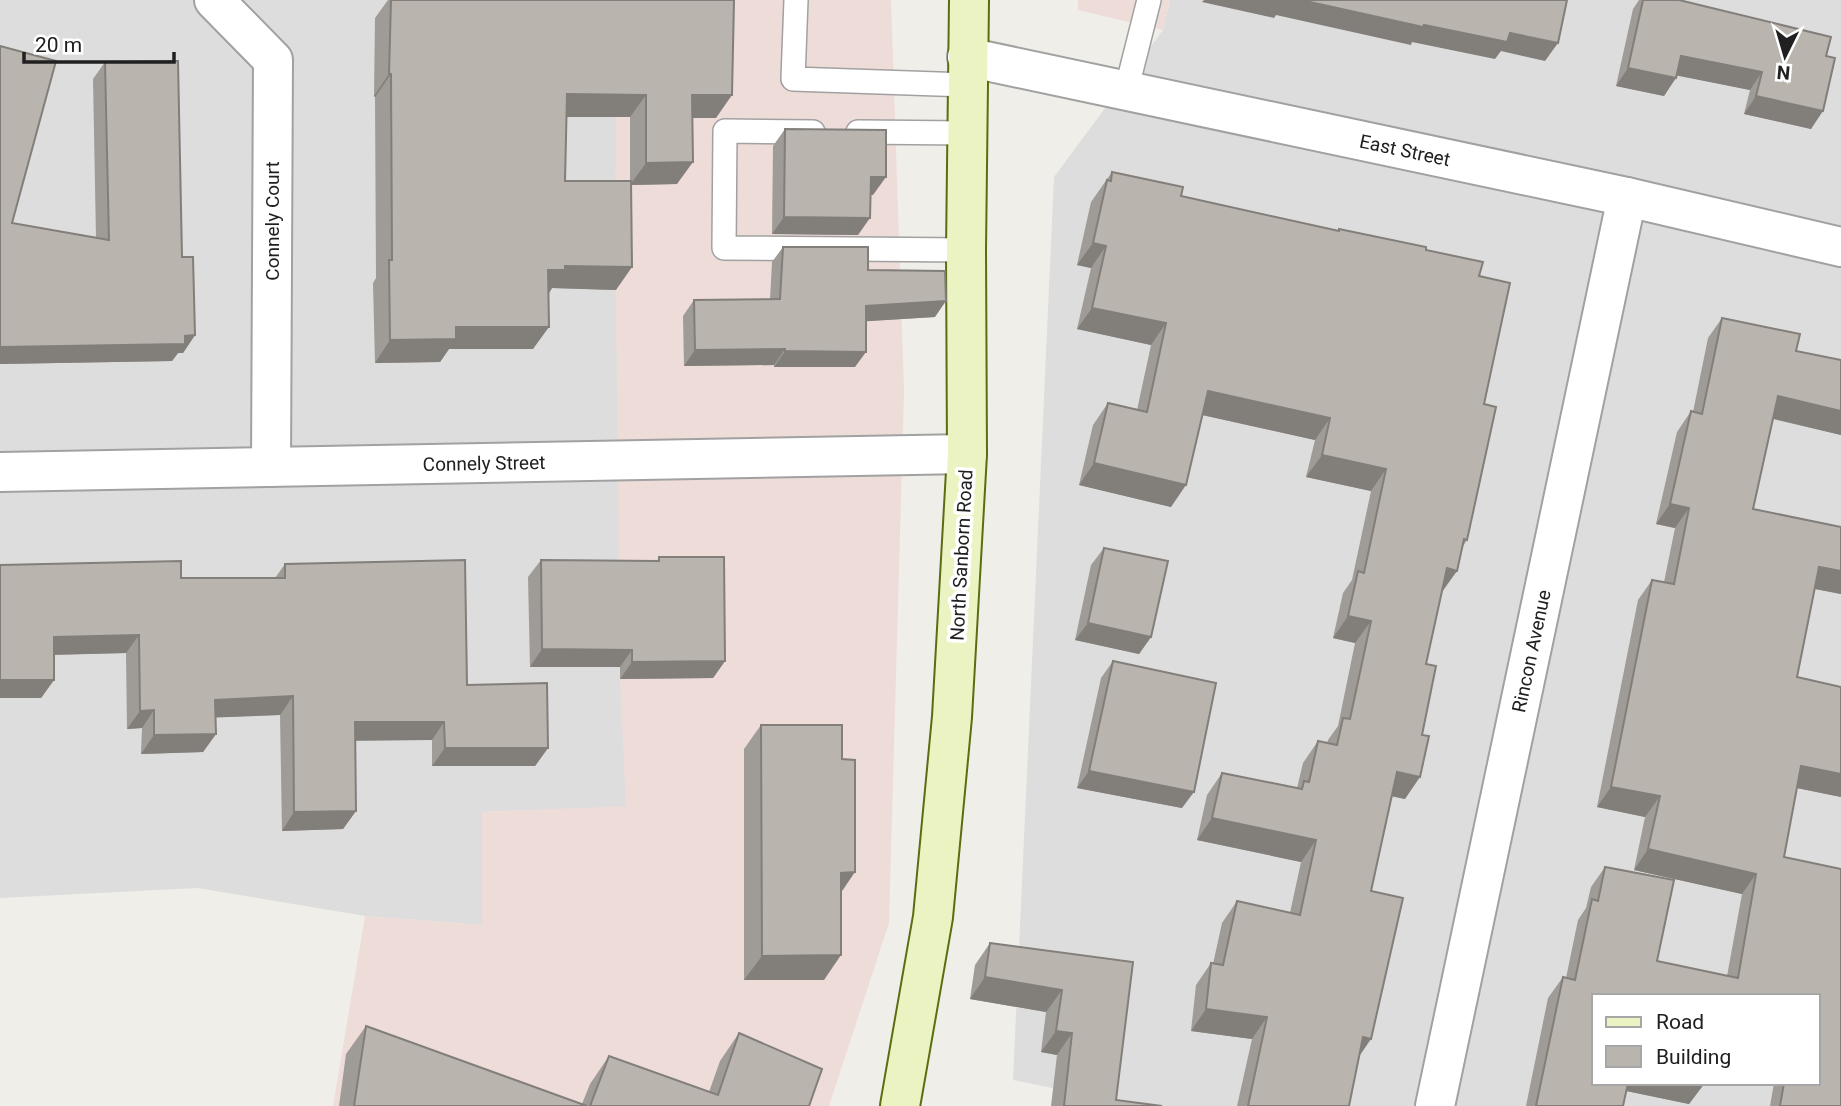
<svg xmlns="http://www.w3.org/2000/svg" width="1841" height="1106" font-family="Roboto,sans-serif">
  <style>
    .residential { fill: #dedddd; fill-rule: evenodd }
    .commercial { fill: #eedcd9 }
    .lines { fill: none; stroke-linecap: round; stroke-linejoin: round }
    .service-casing { stroke: #a1a1a1; stroke-width: 26 }
    .minor-casing { stroke: #a1a1a1; stroke-width: 42 }
    .secondary-casing { stroke: #5a6d11; stroke-width: 42 }
    .service { stroke: #fff; stroke-width: 23 }
    .minor { stroke: #fff; stroke-width: 38 }
    .secondary { stroke: #ecf3c2; stroke-width: 38 }
    .wall { fill: #9f9b96; fill-rule: evenodd }
    .shaded-wall { fill: #827e7a }
    .building { fill: #b9b4ae; stroke: #827e7a; stroke-width: 2 }
    .labels { text-anchor: middle; stroke-width: 7; stroke-linejoin: round; paint-order: stroke }
    .street-label { font-size: 19px; fill: #202020; stroke: #fff }
  </style>
  <rect width="100%" height="100%" fill="#f0eee8"/>
  <g class="residential">
    <path d="M0,0H623L626,807L482,812V925L365,916L197,888L0,898Z"/>
    <path d="M1170,0H1841V1106H1138L1013,1080L1054,177L1163,30ZM1594,996H1818V1083H1594Z"/>
  </g>
  <g class="commercial">
    <path d="M618,0H891L904,391L889,923L829,1106H333L365,916L482,925V812L626,806L620,679L615,203Z"/>
    <path d="M1078,0H1170L1163,30L1078,10Z"/>
  </g>
  <g class="lines">
    <defs>
      <g id="service">
        <path d="M796,0L793,79L967,85"/>
        <path d="M1126,91L1149,0"/>
        <path d="M813,132L725,131L724,248L966,250"/>
        <path d="M858,132L967,133"/>
      </g>
      <g id="minor">
        <path d="M214,0L273,60L271,467"/>
        <path d="M967,57L1627,197L1841,247"/>
        <path d="M0,472L967,454"/>
        <path d="M1435,1106L1627,197"/>
      </g>
      <path id="secondary" d="M900,1106L933,917L952,717L967,454L966,250L969,0"/>
    </defs>
    <use href="#service" class="service-casing"/>
    <use href="#minor" class="minor-casing"/>
    <use href="#secondary" class="secondary-casing"/>
    <use href="#service" class="service"/>
    <use href="#minor" class="minor"/>
    <use href="#secondary" class="secondary"/>
  </g>
  <g class="wall">
    <path d="M388,0H734L716,118H693L677,184L631,185L616,290L552,288L549,293H548L533,349H449L440,362L375,363L373,283L376,278L375,97L374,96L375,18ZM566,117H630V181H565Z"/>
    <path d="M1639,0H1679L1831,37L1811,129L1744,114L1750,90L1677,75L1664,96L1616,86L1633,9Z"/>
    <path d="M0,46L12,223L96,238L93,79L105,62L182,257L195,335L183,353H178L172,361L0,364Z"/>
    <path d="M785,129L873,195H870L858,235L772,234L773,146Z"/>
    <path d="M1112,172L1181,196L1338,231L1339,229L1426,250L1479,276L1484,404L1467,540L1462,548L1441,592L1426,664L1405,799L1392,796L1371,891L1359,1057L1349,1106H1237L1252,1039L1191,1031L1196,985L1211,963L1213,964L1222,923L1237,901L1290,913L1301,862L1197,840L1207,795L1222,773L1297,788L1303,763L1318,741L1327,743L1328,740L1338,726L1355,643L1333,638L1343,593L1352,580L1371,491L1306,477L1315,440L1203,415L1171,507L1079,485L1093,425L1108,403L1137,410L1151,345L1077,329L1091,268L1077,265L1091,202Z"/>
    <path d="M783,247L868,270L935,317L866,321L855,367H774V365L684,366L683,316L694,300H770L772,262Z"/>
    <path d="M1722,318L1800,334L1796,351L1841,360V435L1773,419L1753,509L1841,527V594L1815,589L1797,677L1841,687V797L1797,788L1784,857L1841,869V1106H1770L1774,1083H1818V996H1594V1083L1704,1084L1689,1104L1626,1091L1623,1106H1526L1548,998L1563,977L1566,978L1578,920L1586,908L1591,887L1605,867L1674,880L1657,961L1727,976L1742,894L1634,870L1645,817L1597,807L1638,600L1652,580L1664,582L1675,528L1656,524L1677,432L1691,411L1693,412L1708,338Z"/>
    <path d="M1104,548L1151,637L1139,654L1075,640L1091,565Z"/>
    <path d="M659,557L725,661L713,678L620,679V667H530L528,577L541,560L657,561Z"/>
    <path d="M285,564L467,685L548,748L535,766H432V740H355L356,811L343,829L282,831L280,715L216,717V734L203,752L141,754L142,728L127,729L126,653L54,655V680L41,698H0V565L181,578H275Z"/>
    <path d="M1113,661L1182,808L1077,788L1101,678Z"/>
    <path d="M761,725L841,892L824,980H744V749Z"/>
    <path d="M990,943L1133,962L1116,1100L1162,1106H1051L1057,1055L1041,1052L1046,1012L970,999L975,965Z"/>
    <path d="M366,1026L582,1104L590,1084L609,1056L709,1092L720,1061L739,1033L809,1106H339L346,1054Z"/>
  </g>
  <g class="shaded-wall">
    <path d="M1204,0H1301L1424,25L1510,33L1558,43L1545,61L1501,51L1495,59L1412,42L1411,45L1276,15L1274,18L1202,2Z"/>
    <path d="M1681,56L1762,72L1750,90L1669,74Z"/>
    <path d="M1628,68L1676,78L1664,96L1616,86Z"/>
    <path d="M389,74H391L375,97L374,96Z"/>
    <path d="M567,94L646,95L630,117H551Z"/>
    <path d="M692,95H732L716,118H676Z"/>
    <path d="M1756,96L1823,111L1811,129L1744,114Z"/>
    <path d="M693,162L677,184L630,185L646,163Z"/>
    <path d="M871,177H886L873,195L858,194Z"/>
    <path d="M784,217L870,218L858,235L772,234Z"/>
    <path d="M1093,243L1106,246L1091,268L1077,265Z"/>
    <path d="M565,266L632,267L616,290L552,288L549,293H532L548,270Z"/>
    <path d="M946,301L935,317L855,322L866,306Z"/>
    <path d="M1092,308L1166,323L1151,345L1077,329Z"/>
    <path d="M456,327H549L533,349H449L440,362L375,363L390,340Z"/>
    <path d="M195,335L183,353H178L172,361L0,364V347Z"/>
    <path d="M785,349L774,365L684,366L695,350Z"/>
    <path d="M785,351L866,352L855,367H774Z"/>
    <path d="M1208,391L1330,418L1315,440L1193,413Z"/>
    <path d="M1778,396L1841,411V435L1763,416Z"/>
    <path d="M1322,455L1386,469L1371,491L1306,477Z"/>
    <path d="M1094,463L1186,485L1171,507L1079,485Z"/>
    <path d="M1670,504L1689,508L1675,528L1656,524Z"/>
    <path d="M1819,567L1841,571V594L1805,587Z"/>
    <path d="M1447,568L1457,571L1442,592Z"/>
    <path d="M1348,616L1371,621L1355,643L1333,638Z"/>
    <path d="M1088,623L1151,637L1139,654L1075,640Z"/>
    <path d="M139,635L126,653L41,655L54,637Z"/>
    <path d="M542,649L632,650L620,667H530Z"/>
    <path d="M725,661L713,678L620,679L632,662Z"/>
    <path d="M0,680H54L41,698H0Z"/>
    <path d="M293,696L280,715L203,718L215,700Z"/>
    <path d="M154,710L142,728L127,729L140,711Z"/>
    <path d="M355,722H444L432,740L342,741Z"/>
    <path d="M216,734L203,752L141,754L154,735Z"/>
    <path d="M445,748H548L535,766H432Z"/>
    <path d="M1801,766L1841,774V797L1787,786Z"/>
    <path d="M1089,771L1194,792L1182,808L1077,788Z"/>
    <path d="M1397,772L1420,777L1405,799L1381,794Z"/>
    <path d="M1611,787L1660,796L1645,817L1597,807Z"/>
    <path d="M356,811L343,829L282,831L294,812Z"/>
    <path d="M1212,818L1316,840L1301,862L1197,840Z"/>
    <path d="M1648,849L1756,874L1742,894L1634,870Z"/>
    <path d="M855,872L838,897L841,873Z"/>
    <path d="M841,955L824,980H744L762,956Z"/>
    <path d="M985,977L1062,990L1046,1012L970,999Z"/>
    <path d="M1206,1009L1267,1017L1252,1039L1191,1031Z"/>
    <path d="M1056,1031L1072,1033L1057,1055L1041,1052Z"/>
    <path d="M1363,1037L1371,1039L1356,1061Z"/>
    <path d="M1621,1083H1700L1704,1084L1689,1104L1617,1089Z"/>
  </g>
  <g class="building">
    <path d="M391,0H734L732,95H692L693,162L646,163V95L567,94L565,181H631L632,267L565,266V270H548L549,327H456V339L390,340L389,260H392L391,74H389Z"/>
    <path d="M1301,0H1567L1558,43L1510,33L1507,42L1424,25L1423,27Z"/>
    <path d="M1643,0H1679L1831,37L1826,56L1835,58L1823,111L1756,96L1762,72L1681,56L1676,78L1628,68Z"/>
    <path d="M0,46L56,61L12,223L109,240L105,62L178,61L182,257H193L195,335L185,336V344L0,347Z"/>
    <path d="M785,129L886,130V177H871L870,218L784,217Z"/>
    <path d="M1112,172L1183,187L1181,196L1339,231V229L1426,247V250L1483,262L1479,276L1510,283L1484,404L1496,407L1467,540L1464,539L1457,571L1447,568L1426,664L1436,666L1422,735L1429,736L1420,777L1397,772L1371,891L1403,898L1371,1039L1363,1037L1349,1106H1248L1267,1017L1206,1009L1211,963L1223,965L1237,901L1300,915L1316,840L1212,818L1222,773L1302,789L1304,781L1309,782L1318,741L1337,745L1343,718L1350,719L1371,621L1348,616L1358,571L1364,573L1386,469L1322,455L1330,418L1208,391L1186,485L1094,463L1108,403L1147,412L1166,323L1092,308L1106,246L1093,243L1107,180L1111,181Z"/>
    <path d="M783,247H868V270L945,271L946,301L866,306V352L785,351V349L695,350L694,300L780,299Z"/>
    <path d="M1722,318L1800,334L1796,351L1841,360V411L1778,396L1753,509L1841,527V571L1819,567L1797,677L1841,687V774L1801,766L1784,857L1841,869V1106H1780L1784,1083H1818V996H1594V1083H1628L1623,1106H1536L1563,977L1575,980L1592,899L1598,901L1605,867L1674,880L1657,961L1738,978L1756,874L1648,849L1660,796L1611,787L1652,580L1674,584L1689,508L1670,504L1691,411L1702,414Z"/>
    <path d="M1104,548L1168,561L1151,637L1088,623Z"/>
    <path d="M659,557H724L725,661L632,662V650L542,649L541,560L659,561Z"/>
    <path d="M465,560L467,685L547,683L548,748H445L444,722H355L356,811L294,812L293,696L215,700L216,734L154,735V710L140,711L139,635L54,637V680H0V565L181,561V578H285V564Z"/>
    <path d="M1113,661L1216,683L1194,792L1089,771Z"/>
    <path d="M761,725H842V759L855,760V872L841,873V955L762,956Z"/>
    <path d="M990,943L1133,962L1116,1100L1162,1106H1064L1072,1033L1056,1031L1062,990L985,977Z"/>
    <path d="M366,1026L587,1106H354Z"/>
    <path d="M739,1033L822,1069L809,1106H590L609,1056L718,1095Z"/>
  </g>
  <g class="labels">
    <g class="street-label">
      <text transform="translate(1405 150) rotate(12)" y="7">East Street</text>
      <text transform="translate(272 221) rotate(-90)" y="7">Connely Court</text>
      <text transform="translate(484 463) rotate(-1)" y="7">Connely Street</text>
      <text transform="translate(961 555) rotate(-87)" y="7">North Sanborn Road</text>
      <text transform="translate(1531 651) rotate(-78)" y="7">Rincon Avenue</text>
    </g>
  </g>
  <rect x="1592" y="994" width="228" height="91" fill="#ffffff" stroke="#a6a6a6" stroke-width="2"/>
  <rect x="1606" y="1017" width="35" height="10" fill="#ecf3c2" stroke="#a6a6a6" stroke-width="2"/>
  <text x="1656" y="1029" font-size="21" fill="#202020">Road</text>
  <rect x="1606" y="1046" width="35" height="21" fill="#b9b4ae" stroke="#a6a6a6" stroke-width="2"/>
  <text x="1656" y="1064" font-size="21" fill="#202020">Building</text>
  <g transform="translate(1785 56) rotate(185)" stroke="#ffffff" stroke-width="5" paint-order="stroke">
  <path d="M0-5L12 26L0 18L-12 26Z" fill="#202020"/>
  <text y="-10" font-size="19" font-weight="bold" text-anchor="middle" fill="#202020">N</text>
  </g>
  <path d="M24 52v10h150v-10" fill="none" stroke="#202020" stroke-width="3.5"/>
  <text x="35" y="52" font-size="21" fill="#202020" stroke="#ffffff" stroke-width="5" paint-order="stroke">20 m</text>
</svg>
